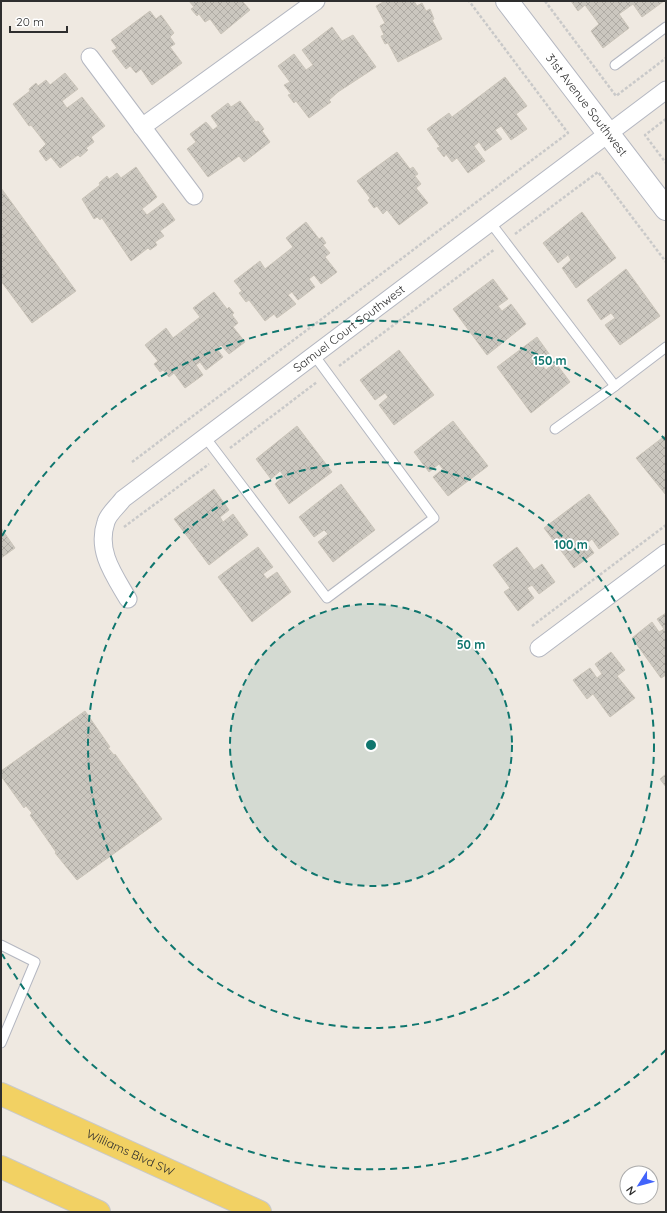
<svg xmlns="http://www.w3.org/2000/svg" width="667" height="1213" font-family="Quicksand,sans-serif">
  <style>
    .building { fill: url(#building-cross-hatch); stroke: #cbc5ba }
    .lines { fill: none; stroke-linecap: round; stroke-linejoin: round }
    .lane-casing { stroke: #b4b7c1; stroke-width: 11 }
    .street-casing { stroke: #b4b7c1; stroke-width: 19 }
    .secondary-casing { stroke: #b4b7c1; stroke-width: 24 }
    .primary-casing { stroke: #c9c9c9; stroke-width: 24 }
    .path { stroke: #c9c9c9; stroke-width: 2.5; stroke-dasharray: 3 2; stroke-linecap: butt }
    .lane { stroke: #fff; stroke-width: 9 }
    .street { stroke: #fff; stroke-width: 17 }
    .secondary { stroke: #fff; stroke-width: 22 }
    .primary { stroke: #f2d163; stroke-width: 22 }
    .ring { fill: none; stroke: #0f766e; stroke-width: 2; stroke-dasharray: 7 5 }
    .labels { text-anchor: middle; stroke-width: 3.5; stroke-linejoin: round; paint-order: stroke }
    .street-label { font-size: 12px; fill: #2e2e2e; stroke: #fff }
    .centre { fill: #0f766e; stroke: #fff; stroke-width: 2 }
    .ring-label { font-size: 12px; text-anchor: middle; font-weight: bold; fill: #0f766e; stroke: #fff; stroke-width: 3.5; stroke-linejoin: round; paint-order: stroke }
  </style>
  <defs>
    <pattern id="building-cross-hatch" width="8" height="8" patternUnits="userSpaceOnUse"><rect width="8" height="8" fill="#cbc7bf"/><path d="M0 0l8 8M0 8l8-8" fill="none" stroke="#afaba4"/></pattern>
  </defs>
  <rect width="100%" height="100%" fill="#efe9e1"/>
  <g class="building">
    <path d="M189,1H242L250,10L221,34L210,19L205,22L199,14L197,16L191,9L194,7Z"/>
    <path d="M385,1H414L417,6L422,3L426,11L430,9L434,19L432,20L442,39L398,62L388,43L385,44L381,36L384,35L380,26L385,23L376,6Z"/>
    <path d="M571,1H664L642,17L633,4L619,14L629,28L603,48L591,31L599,24L585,5L578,11Z"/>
    <path d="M150,11L156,19L161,15L174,33L170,37L175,44L170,47L182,63L152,85L141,69L136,73L130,66L126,69L112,51L117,48L111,40Z"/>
    <path d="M332,27L342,41L353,35L376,67L338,92L329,100L331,102L309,118L296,101L294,103L288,95L291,94L284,85L290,82L278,66L294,54L306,70L313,65L302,50Z"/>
    <path d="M65,73L78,89L62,101L67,108L82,97L105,126L91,137L94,142L86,148L88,150L80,157L78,155L60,168L51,157L46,161L39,151L46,144L31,125L29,126L13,104L30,91L29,89L36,83L38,86L46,80L50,85Z"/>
    <path d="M505,77L527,106L516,114L527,129L511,140L501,126L495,130L502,139L485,151L479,142L474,146L485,161L468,173L457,158L452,162L446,154L444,157L437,148L440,147L427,129L449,113L452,117Z"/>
    <path d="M240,101L256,122L258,121L264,129L262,131L270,142L244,162L239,156L208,177L187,149L196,142L190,134L206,122L213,130L218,126L211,116L228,103L231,107Z"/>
    <path d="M397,152L410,169L413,167L418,174L415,176L421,184L416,188L428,203L399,225L387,210L383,214L377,206L374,208L368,200L370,198L357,181Z"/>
    <path d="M136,167L157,197L142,209L147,215L163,203L175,220L160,231L164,236L155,242L157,245L150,250L148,248L131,261L102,218L100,220L97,217L94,219L82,199L100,185L99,183L107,176L109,179L117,173L121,178Z"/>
    <path d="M1,188L76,291L32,323L1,281Z"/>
    <path d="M582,212L616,258L576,288L562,268L571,260L568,255L558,263L543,243Z"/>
    <path d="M306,222L319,239L322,237L326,243L323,245L330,253L325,257L337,272L321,284L314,275L309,279L315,287L298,300L292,292L288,295L296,304L277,318L274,314L265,321L249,300L246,302L239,293L242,291L234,281L260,261L265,269L293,247L286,238Z"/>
    <path d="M626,269L660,316L620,345L605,325L615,318L611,313L601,320L587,300Z"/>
    <path d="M493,279L508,299L498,306L502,311L511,304L526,324L487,355L453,309Z"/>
    <path d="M214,292L227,309L229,307L234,313L232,315L238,323L233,327L245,342L229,354L221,345L217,349L223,357L206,370L200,362L196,365L203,375L185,388L174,373L169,377L163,370L160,372L154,364L158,361L145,345L166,328L173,338L200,317L193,308Z"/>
    <path d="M537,337L552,358L542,365L546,370L555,362L570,382L531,413L497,367Z"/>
    <path d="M399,350L434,395L394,425L379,405L388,397L385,393L375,400L360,380Z"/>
    <path d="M453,421L488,466L448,496L433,477L443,469L439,464L429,472L414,452Z"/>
    <path d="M297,426L332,472L289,504L275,484L284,476L280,471L271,479L256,459Z"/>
    <path d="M666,435V495L636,458Z"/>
    <path d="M341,484L375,530L333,562L318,542L328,534L324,530L314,537L299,517Z"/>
    <path d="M214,489L229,510L220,517L223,522L233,514L248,535L209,565L174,519Z"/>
    <path d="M589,494L619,534L599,549L592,539L587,543L594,553L574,568L544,528Z"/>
    <path d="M1,528L15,548L1,558Z"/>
    <path d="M258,547L273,567L263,574L267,579L277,572L291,592L252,622L218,577Z"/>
    <path d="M517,547L534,570L542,564L555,582L539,594L532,585L527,588L534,598L518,611L504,592L510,588L493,565Z"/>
    <path d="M666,613V675L661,678L632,638L652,622L659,632L664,629L657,619Z"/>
    <path d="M611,652L625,670L617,676L635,698L610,717L593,694L587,699L573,680L590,668L597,678L602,674L595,664Z"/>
    <path d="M85,711L110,747L108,748L114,755L115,754L162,819L77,880L55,853L56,852L30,815L32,813L26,806L24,808L1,776V771Z"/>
    <path d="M666,774V787L660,779Z"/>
  </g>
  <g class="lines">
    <defs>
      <g id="lane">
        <path d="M615,65L666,27"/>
        <path d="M490,222L615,386"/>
        <path d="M555,429L615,386L666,347"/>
        <path d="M205,437L327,598L434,518L314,355"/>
        <path d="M1,945L35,962L1,1043"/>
      </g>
      <g id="street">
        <path d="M90,57L194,196"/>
        <path d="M142,127L316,1"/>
        <path id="s1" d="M128,599C114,575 96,551 106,522C108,514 118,506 123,499L666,90"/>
        <path d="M539,648L666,553"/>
      </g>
      <g id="secondary">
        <path id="s2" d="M507,1L666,209"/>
      </g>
      <g id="primary">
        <path id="s3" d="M1,1094L260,1212"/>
        <path d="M1,1167L99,1212"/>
      </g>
    </defs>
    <use href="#lane" class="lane-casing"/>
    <use href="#street" class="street-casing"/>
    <use href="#secondary" class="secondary-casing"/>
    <use href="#primary" class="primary-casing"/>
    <g class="path">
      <path d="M545,1L616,96L666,58"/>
      <path d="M666,119L645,135L666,163"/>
      <path d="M515,234L598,172L666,262"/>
      <path d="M339,366L495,249"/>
      <path d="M230,448L317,382"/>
      <path d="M132,462L568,133L469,1"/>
      <path d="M124,527L209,464"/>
      <path d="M532,626L666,525"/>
    </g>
    <use href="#lane" class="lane"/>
    <use href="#street" class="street"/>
    <use href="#secondary" class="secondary"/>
    <use href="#primary" class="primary"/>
  </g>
  <circle cx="371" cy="745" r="141" fill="#0f766e" fill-opacity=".12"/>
  <g class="ring">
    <circle cx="371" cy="745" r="141"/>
    <circle cx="371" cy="745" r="283"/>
    <path d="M666 1050A424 424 0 0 1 2 954M2 536A424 424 0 0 1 666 440"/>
  </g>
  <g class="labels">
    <g class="street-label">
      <text dy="4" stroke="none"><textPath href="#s2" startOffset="131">31st Avenue Southwest</textPath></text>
      <text dy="4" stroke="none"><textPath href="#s1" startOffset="395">Samuel Court Southwest</textPath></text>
      <text dy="4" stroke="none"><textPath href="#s3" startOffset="142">Williams Blvd SW</textPath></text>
    </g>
  </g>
  <circle cx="371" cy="745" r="6" class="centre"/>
  <g class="ring-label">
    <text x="550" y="365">150 m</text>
    <text x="571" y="549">100 m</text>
    <text x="471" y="649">50 m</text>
  </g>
  <rect width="667" height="1213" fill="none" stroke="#2e2e2e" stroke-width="4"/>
  <g transform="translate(639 1185) rotate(234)"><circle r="19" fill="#ffffff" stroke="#ababab"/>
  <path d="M0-3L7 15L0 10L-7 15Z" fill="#4264fb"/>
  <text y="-6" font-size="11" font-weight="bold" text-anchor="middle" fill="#2e2e2e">N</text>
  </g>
  <path d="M10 26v6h57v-6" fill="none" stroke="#2e2e2e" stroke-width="2"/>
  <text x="16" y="26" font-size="12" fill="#2e2e2e" stroke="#ffffff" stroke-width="3" paint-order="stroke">20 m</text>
</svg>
